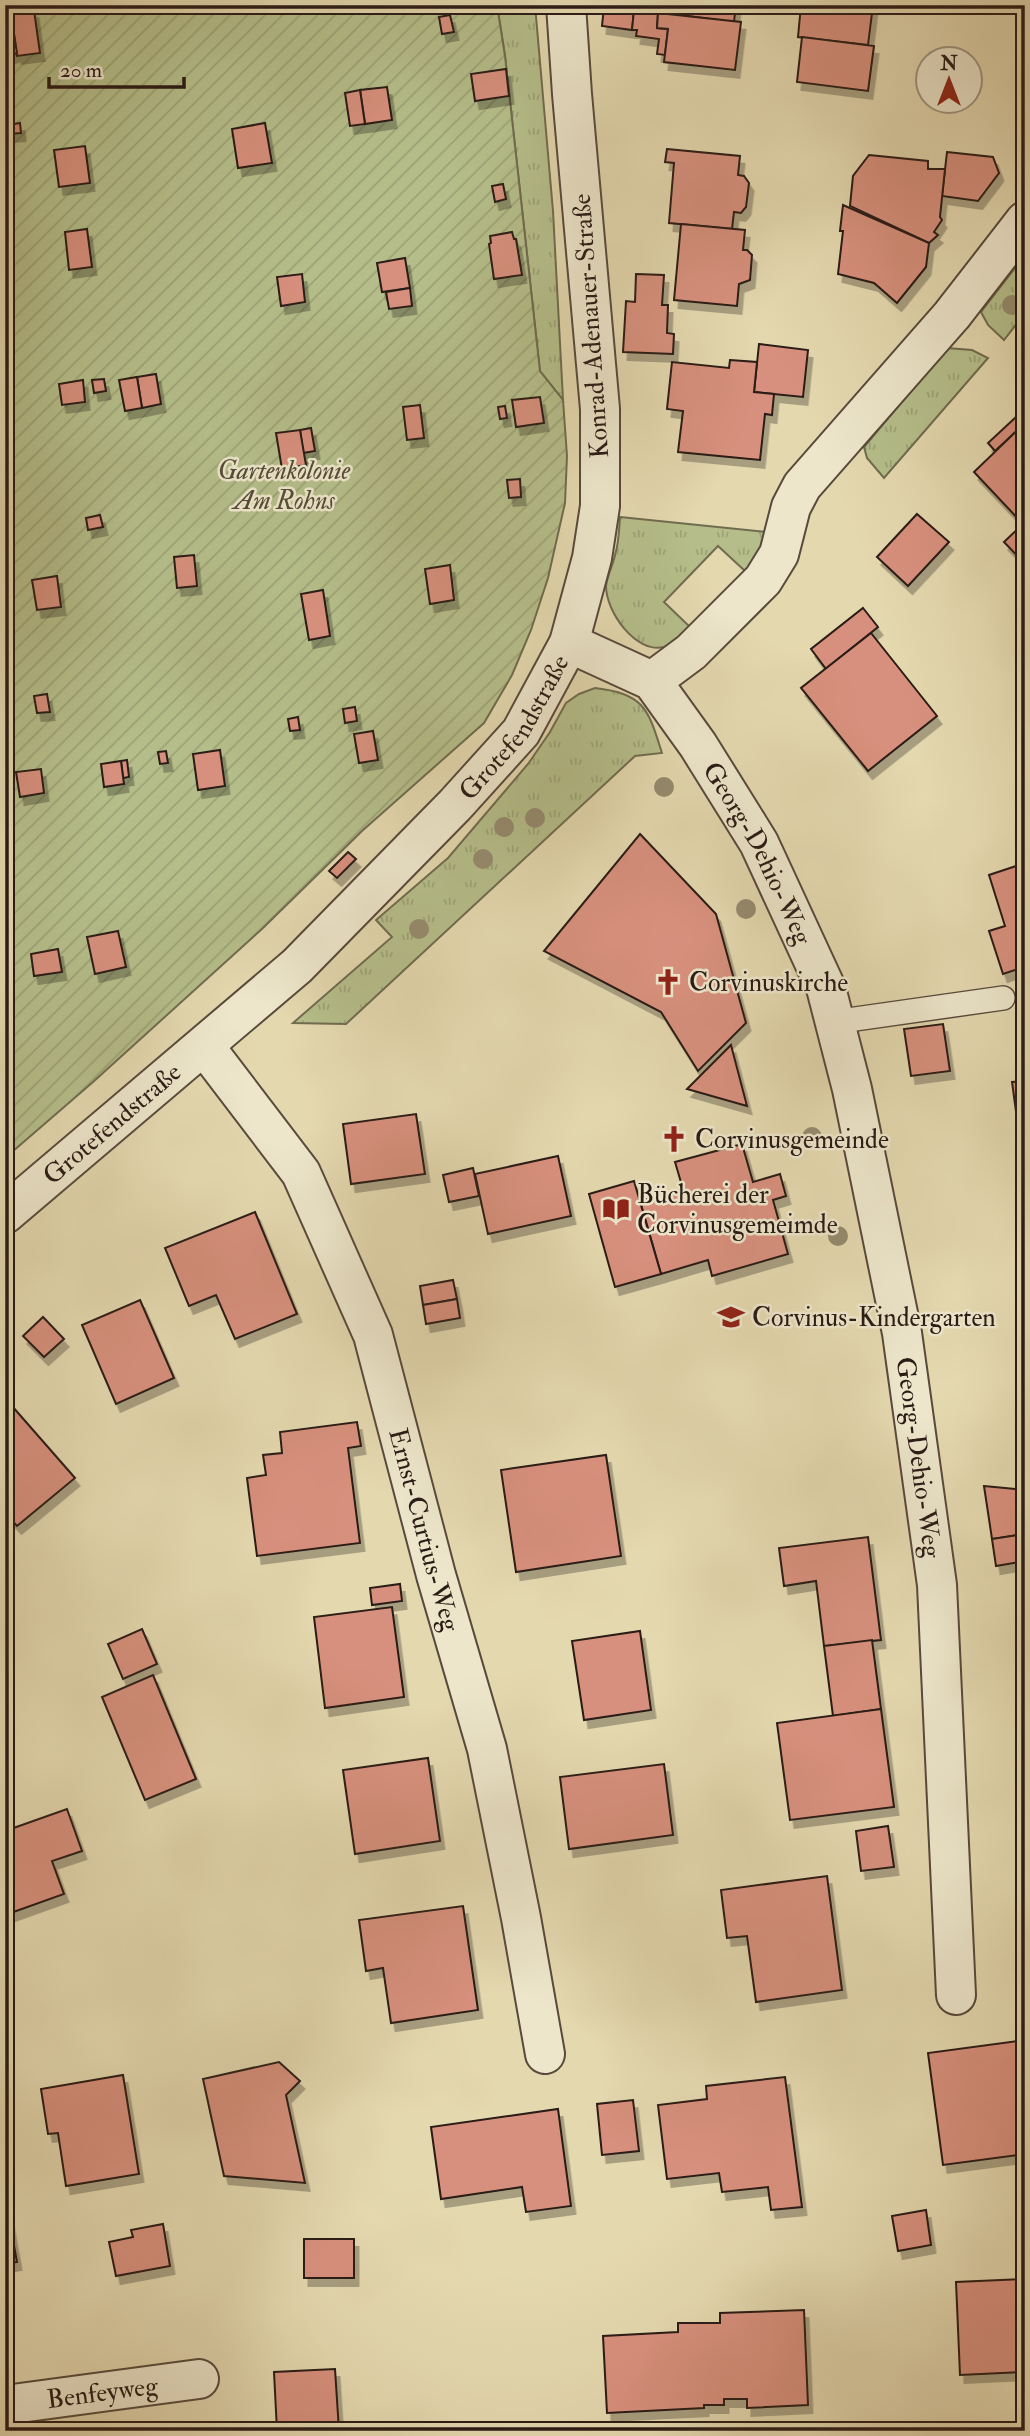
<svg xmlns="http://www.w3.org/2000/svg" width="1030" height="2436" font-family="'IM FELL Double Pica',serif">
  <style>
    .grass { fill: url(#grass-tufts); stroke: #706c50; stroke-width: 2 }
    .garden { fill: url(#garden-furrows); stroke: #706c50; stroke-width: 2 }
    .building { fill: #d7907d; stroke: #2a1b16; stroke-width: 2; filter: url(#shadow) }
    .lines { fill: none; stroke-linecap: round; stroke-linejoin: round }
    .lane-casing { stroke: #584a3c; stroke-width: 26 }
    .street-casing { stroke: #584a3c; stroke-width: 42 }
    .lane { stroke: #ede6cb; stroke-width: 23 }
    .street { stroke: #ede6cb; stroke-width: 38 }
    .tree { fill: #958b6e }
    .labels { text-anchor: middle; stroke-width: 5; stroke-linejoin: round; paint-order: stroke }
    .street-label { font-size: 26px; fill: #2a1b16; stroke: #ede6cb }
    .park-label { font-size: 26px; font-style: italic; fill: #544c39; stroke: #ede6cb }
    .poi-label { font-size: 26px; fill: #2a1b16; stroke: #ede6cb; text-anchor: start }
  </style>
  <defs>
    <pattern id="grass-tufts" width="24" height="20" patternUnits="userSpaceOnUse" patternTransform="scale(1.75)"><rect width="24" height="20" fill="#b5be8a"/><path d="M3 7l-1-3M5 7V3M7 7l1-3M15 17l-1-3M17 17v-4M19 17l1-3" fill="none" stroke="#9ca376"/></pattern>
    <pattern id="garden-furrows" width="10" height="10" patternUnits="userSpaceOnUse" patternTransform="scale(1.75)"><rect width="10" height="10" fill="#b5be8a"/><path d="M-1 1l2-2M0 10L10 0M9 11l2-2" fill="none" stroke="#9ca376"/></pattern>
    <filter id="shadow"><feDropShadow dx="4.5" dy="8" stdDeviation="0" flood-color="#0004"/></filter>
  </defs>
  <rect width="100%" height="100%" fill="#e4d8af"/>
  <filter id="stains"><feTurbulence type="fractalNoise" baseFrequency=".00286" numOctaves="4"/><feColorMatrix values="0 0 0 0 .2 0 0 0 0 .09 0 0 0 0 .02 0 0 0 .5 -.17"/></filter>
  <radialGradient id="worn" r=".72"><stop offset=".6" stop-color="#630" stop-opacity="0"/><stop offset="1" stop-color="#630" stop-opacity=".3"/></radialGradient>
  <g class="grass">
    <path d="M497,5H535L553,211L563,400L540,371L505,56Z"/>
    <path d="M1025,255V313L1004,340L988,325L981,312Z"/>
    <path d="M947,348L972,350L988,358L884,478L867,458L864,447Z"/>
    <path d="M620,517L766,532L760,552L745,571L718,546L664,602L691,628C682,637 676,644 664,647C636,654 606,612 606,586C607,576 613,565 615,555C619,543 619,529 620,517Z"/>
    <path d="M595,688C645,694 648,709 662,753L635,756L346,1024L293,1023L392,937L376,920L448,858L528,764L550,732L566,703L579,694Z"/>
  </g>
  <path class="garden" d="M5,5H497L505,56L540,371L563,400L567,456L565,503L548,578L531,630L512,675L484,723L362,831L263,928L93,1082L5,1158Z"/>
  <g class="building">
    <path d="M609,5H635L634,10Z"/>
    <path d="M635,5H665L664,13L634,10Z"/>
    <path d="M665,5H736L734,22L664,13Z"/>
    <path d="M801,5H873L868,45L798,37Z"/>
    <path d="M604,7L634,10L632,30L602,26Z"/>
    <path d="M34,10L40,53L17,56L11,13Z"/>
    <path d="M634,10L658,13L657,28L668,29L665,55L657,54L659,39L636,36L637,30H632Z"/>
    <path d="M658,13L741,22L735,70L664,62L668,29L657,28Z"/>
    <path d="M450,15L454,32L442,34L439,17Z"/>
    <path d="M8,34H14L17,53L11,55Z"/>
    <path d="M802,37L874,46L868,91L797,82Z"/>
    <path d="M506,69L509,96L475,101L471,74Z"/>
    <path d="M387,87L392,120L365,124L360,90Z"/>
    <path d="M360,90L365,124L350,126L345,93Z"/>
    <path d="M20,123L21,133L9,134L8,125Z"/>
    <path d="M265,123L272,163L238,168L232,129Z"/>
    <path d="M85,146L90,183L59,187L54,150Z"/>
    <path d="M667,149L740,156L738,175L744,176L749,183L746,207L741,213L734,212L732,229L669,223L674,163L665,162Z"/>
    <path d="M947,152L993,157L999,173L978,201L942,196Z"/>
    <path d="M869,155L928,161V169H945L940,217L942,220L934,232L938,235L929,243L850,206L853,176Z"/>
    <path d="M503,184L506,199L495,202L492,186Z"/>
    <path d="M843,205L929,243L926,267L897,303L874,283L838,274L843,231H840Z"/>
    <path d="M681,224L745,230L743,250H747L752,255L750,280L739,284L737,306L674,300Z"/>
    <path d="M87,229L92,267L69,270L65,232Z"/>
    <path d="M512,232L514,239H516L522,275L494,279L489,244L491,243L490,236Z"/>
    <path d="M405,258L410,288L382,292L377,263Z"/>
    <path d="M302,274L305,302L281,306L277,277Z"/>
    <path d="M636,274L664,275L662,305H668L667,333L674,334L673,354L623,352L626,301L635,302Z"/>
    <path d="M410,288L412,306L389,309L386,292Z"/>
    <path d="M759,344L808,350L803,397L754,392Z"/>
    <path d="M730,360L757,362L754,392L774,394L772,415L765,414L760,460L678,452L683,411L667,409L672,362L729,368Z"/>
    <path d="M156,374L161,404L142,408L137,377Z"/>
    <path d="M137,377L142,408L125,411L119,380Z"/>
    <path d="M104,379L106,391L94,393L92,380Z"/>
    <path d="M83,380L85,402L62,405L59,384Z"/>
    <path d="M540,397L544,423L516,427L512,400Z"/>
    <path d="M420,405L424,438L407,440L403,407Z"/>
    <path d="M505,406L507,418L500,419L498,407Z"/>
    <path d="M1016,417L1023,425L995,451L988,443Z"/>
    <path d="M1025,423V522L1023,524L974,472Z"/>
    <path d="M311,428L315,451L303,453L300,430Z"/>
    <path d="M300,430L306,465L282,469L276,433Z"/>
    <path d="M520,479L521,497L509,498L507,480Z"/>
    <path d="M917,514L949,542L908,586L877,557Z"/>
    <path d="M100,515L103,527L88,530L86,518Z"/>
    <path d="M1025,522V564L1004,542Z"/>
    <path d="M194,555L197,586L177,588L174,557Z"/>
    <path d="M450,565L454,600L430,604L425,569Z"/>
    <path d="M57,576L61,607L37,610L32,580Z"/>
    <path d="M323,590L330,636L309,640L301,594Z"/>
    <path d="M863,608L878,627L826,669L811,649Z"/>
    <path d="M871,633L937,716L868,771L801,688Z"/>
    <path d="M47,694L50,712L37,713L34,696Z"/>
    <path d="M355,707L357,721L345,723L343,709Z"/>
    <path d="M298,717L300,730L290,731L288,719Z"/>
    <path d="M373,731L378,760L359,763L354,734Z"/>
    <path d="M220,750L225,786L198,790L193,754Z"/>
    <path d="M166,751L168,763L160,764L158,752Z"/>
    <path d="M127,760L129,777L123,778L121,761Z"/>
    <path d="M121,761L124,784L104,787L101,764Z"/>
    <path d="M41,769L44,793L20,797L16,772Z"/>
    <path d="M640,834L716,914L746,1023L698,1071L661,1012L544,951Z"/>
    <path d="M348,852L356,859L337,878L329,871Z"/>
    <path d="M1025,863V980L1021,968L1003,974L989,931L1005,926L989,875Z"/>
    <path d="M118,931L126,967L95,974L87,937Z"/>
    <path d="M58,949L62,972L34,976L31,954Z"/>
    <path d="M943,1024L950,1071L911,1076L904,1029Z"/>
    <path d="M731,1045L747,1106L687,1089Z"/>
    <path d="M1025,1081V1178L1012,1082Z"/>
    <path d="M416,1114L425,1174L351,1184L343,1124Z"/>
    <path d="M742,1144L753,1182L780,1174L786,1196L773,1200L788,1254L712,1276L708,1260L661,1274L640,1201L683,1189L675,1162Z"/>
    <path d="M558,1156L571,1216L488,1234L475,1174Z"/>
    <path d="M473,1168L479,1196L449,1202L443,1175Z"/>
    <path d="M634,1181L661,1274L615,1287L589,1194Z"/>
    <path d="M255,1212L297,1314L235,1339L216,1295L189,1306L165,1248Z"/>
    <path d="M453,1280L457,1299L423,1305L420,1286Z"/>
    <path d="M457,1299L460,1318L426,1324L423,1305Z"/>
    <path d="M140,1300L174,1378L116,1404L82,1325Z"/>
    <path d="M43,1317L64,1339L44,1357L23,1336Z"/>
    <path d="M5,1398L75,1478L17,1526L5,1513Z"/>
    <path d="M357,1422L361,1446L348,1448L360,1543L257,1556L247,1478L266,1475L263,1455L282,1453L280,1432Z"/>
    <path d="M606,1455L621,1556L516,1572L501,1470Z"/>
    <path d="M984,1486L1025,1490V1534L992,1539Z"/>
    <path d="M1025,1534V1561L996,1566L992,1539Z"/>
    <path d="M868,1537L881,1640L824,1646L816,1581L784,1586L779,1548Z"/>
    <path d="M400,1584L402,1601L372,1605L370,1588Z"/>
    <path d="M392,1607L404,1697L325,1708L314,1617Z"/>
    <path d="M142,1629L157,1664L123,1679L108,1644Z"/>
    <path d="M640,1631L651,1710L584,1720L572,1641Z"/>
    <path d="M872,1640L881,1709L833,1716L824,1646Z"/>
    <path d="M153,1675L196,1779L145,1800L102,1697Z"/>
    <path d="M881,1709L894,1807L790,1820L777,1723Z"/>
    <path d="M428,1758L440,1841L355,1854L343,1770Z"/>
    <path d="M664,1764L673,1835L569,1849L560,1777Z"/>
    <path d="M67,1809L82,1851L52,1861L64,1894L5,1915V1831Z"/>
    <path d="M888,1826L894,1867L861,1871L856,1831Z"/>
    <path d="M1025,1868V1906L1020,1869Z"/>
    <path d="M827,1876L842,1990L756,2002L747,1936L727,1938L721,1890Z"/>
    <path d="M463,1906L478,2010L391,2023L383,1968L366,1971L359,1920Z"/>
    <path d="M1025,2040V2122H1022L1025,2154L943,2165L928,2053Z"/>
    <path d="M279,2062L300,2081L286,2095L305,2183L224,2176L203,2079Z"/>
    <path d="M123,2075L139,2174L66,2186L58,2133L48,2134L41,2089Z"/>
    <path d="M785,2077L802,2207L771,2210L768,2187L722,2192L719,2173L667,2179L658,2105L707,2099L706,2086Z"/>
    <path d="M633,2100L639,2151L602,2155L597,2104Z"/>
    <path d="M558,2109L571,2206L526,2212L522,2187L441,2199L431,2127Z"/>
    <path d="M5,2196L17,2262L5,2264Z"/>
    <path d="M926,2210L931,2245L898,2251L892,2216Z"/>
    <path d="M163,2224L170,2266L116,2276L109,2242L133,2237L131,2230Z"/>
    <rect x="304" y="2239" width="50" height="39"/>
    <path d="M1025,2279V2372L960,2375L956,2282Z"/>
    <path d="M804,2310L808,2405L747,2408V2399H724V2405H704V2408L607,2413L603,2336L678,2332V2323H720V2313Z"/>
    <path d="M335,2369L339,2431H277L274,2372Z"/>
  </g>
  <g class="lines">
    <defs>
      <path id="lane" d="M834,1022L1003,998"/>
      <g id="street">
        <path id="s1" d="M569,643L652,681L698,745L759,843L826,988L852,1089L902,1333L937,1585L956,1995"/>
        <path d="M652,681L691,652L763,580L779,554L791,507L802,486L952,315L1025,221"/>
        <path id="s2" d="M205,1047L301,1173L373,1335L436,1575L487,1749L521,1918L545,2054"/>
        <path id="s3" d="M5,1214L297,966L455,805L521,732L569,643L592,558L600,506V409L572,94L566,5"/>
        <path id="s4" d="M5,2405L199,2379"/>
      </g>
    </defs>
    <use href="#lane" class="lane-casing"/>
    <use href="#street" class="street-casing"/>
    <use href="#lane" class="lane"/>
    <use href="#street" class="street"/>
  </g>
  <g class="tree">
    <circle cx="1012" cy="305" r="10"/>
    <circle cx="664" cy="787" r="10"/>
    <circle cx="535" cy="818" r="10"/>
    <circle cx="504" cy="827" r="10"/>
    <circle cx="483" cy="859" r="10"/>
    <circle cx="746" cy="909" r="10"/>
    <circle cx="419" cy="929" r="10"/>
    <circle cx="812" cy="1137" r="10"/>
    <circle cx="838" cy="1236" r="10"/>
  </g>
  <defs>
    <symbol id="church-bare" viewBox="-9 -9 18 18"><path d="M-1.2-6h2.4v3.5h3.3v2.4h-3.3V6h-2.4V-.1h-3.3v-2.4h3.3Z" fill="#8f2418" stroke="#ede6cb" stroke-width="2.5" paint-order="stroke"/></symbol>
    <symbol id="library-bare" viewBox="-9 -9 18 18"><path d="M-6-4Q-3-5.5-.7-3.5V5Q-3 3-6 4ZM6-4Q3-5.5 .7-3.5V5Q3 3 6 4Z" fill="#8f2418" stroke="#ede6cb" stroke-width="2.5" paint-order="stroke"/></symbol>
    <symbol id="school-bare" viewBox="-9 -9 18 18"><path d="M0-5L7-2L0 1L-7-2ZM-4 1L0 2.5L4 1V4Q0 6-4 4Z" fill="#8f2418" stroke="#ede6cb" stroke-width="2.5" paint-order="stroke"/></symbol>
  </defs>
  <g fill-rule="evenodd">
    <use href="#church-bare" x="649" y="963" width="38" height="38"/>
    <use href="#church-bare" x="655" y="1120" width="38" height="38"/>
    <use href="#library-bare" x="597" y="1190" width="38" height="38"/>
    <use href="#school-bare" x="712" y="1298" width="38" height="38"/>
  </g>
  <g class="labels">
    <g class="street-label">
      <text transform="translate(590 326) rotate(-94)" y="9">Konrad-Adenauer-Straße</text>
      <text dy="9" stroke="none"><textPath href="#s3" startOffset="707">Grotefendstraße</textPath></text>
      <text dy="9" stroke="none"><textPath href="#s1" startOffset="294">Georg-Dehio-Weg</textPath></text>
      <text dy="9" stroke="none"><textPath href="#s3" startOffset="140">Grotefendstraße</textPath></text>
      <text dy="9" stroke="none"><textPath href="#s1" startOffset="924">Georg-Dehio-Weg</textPath></text>
      <text dy="9" stroke="none"><textPath href="#s2" startOffset="537">Ernst-Curtius-Weg</textPath></text>
      <text dy="9" stroke="none"><textPath href="#s4" startOffset="98">Benfeyweg</textPath></text>
    </g>
    <g class="park-label">
      <text x="284" y="479">Gartenkolonie<tspan x="284" dy="30">Am Rohns</tspan></text>
    </g>
    <g class="poi-label">
      <text x="689" y="991">Corvinuskirche</text>
      <text x="695" y="1148">Corvinusgemeinde</text>
      <text x="637" y="1203">Bücherei der<tspan x="637" dy="30">Corvinusgemeimde</tspan></text>
      <text x="752" y="1326">Corvinus-Kindergarten</text>
    </g>
  </g>
  <rect width="1030" height="2436" fill="none" stroke="#e4d8af" stroke-width="28"/>
  <rect x="7" y="7" width="1016" height="2422" fill="none" stroke="#2a1b16" stroke-width="3.5"/>
  <rect x="14" y="14" width="1002" height="2408" fill="none" stroke="#2a1b16" stroke-width="2"/>
  <g transform="translate(949 80)"><circle r="33" fill="#ede6cb" stroke="#9f9583" stroke-width="2"/>
  <path d="M0-5L12 26L0 18L-12 26Z" fill="#8f2418"/>
  <text y="-10" font-size="19" font-weight="bold" text-anchor="middle" fill="#2a1b16">N</text>
  </g>
  <path d="M49 77v10h135v-10" fill="none" stroke="#2a1b16" stroke-width="3.5"/>
  <text x="60" y="77" font-size="21" fill="#2a1b16" stroke="#ede6cb" stroke-width="5" paint-order="stroke">20 m</text>
  <rect width="100%" height="100%" filter="url(#stains)"/>
  <rect width="100%" height="100%" fill="url(#worn)"/>
</svg>
